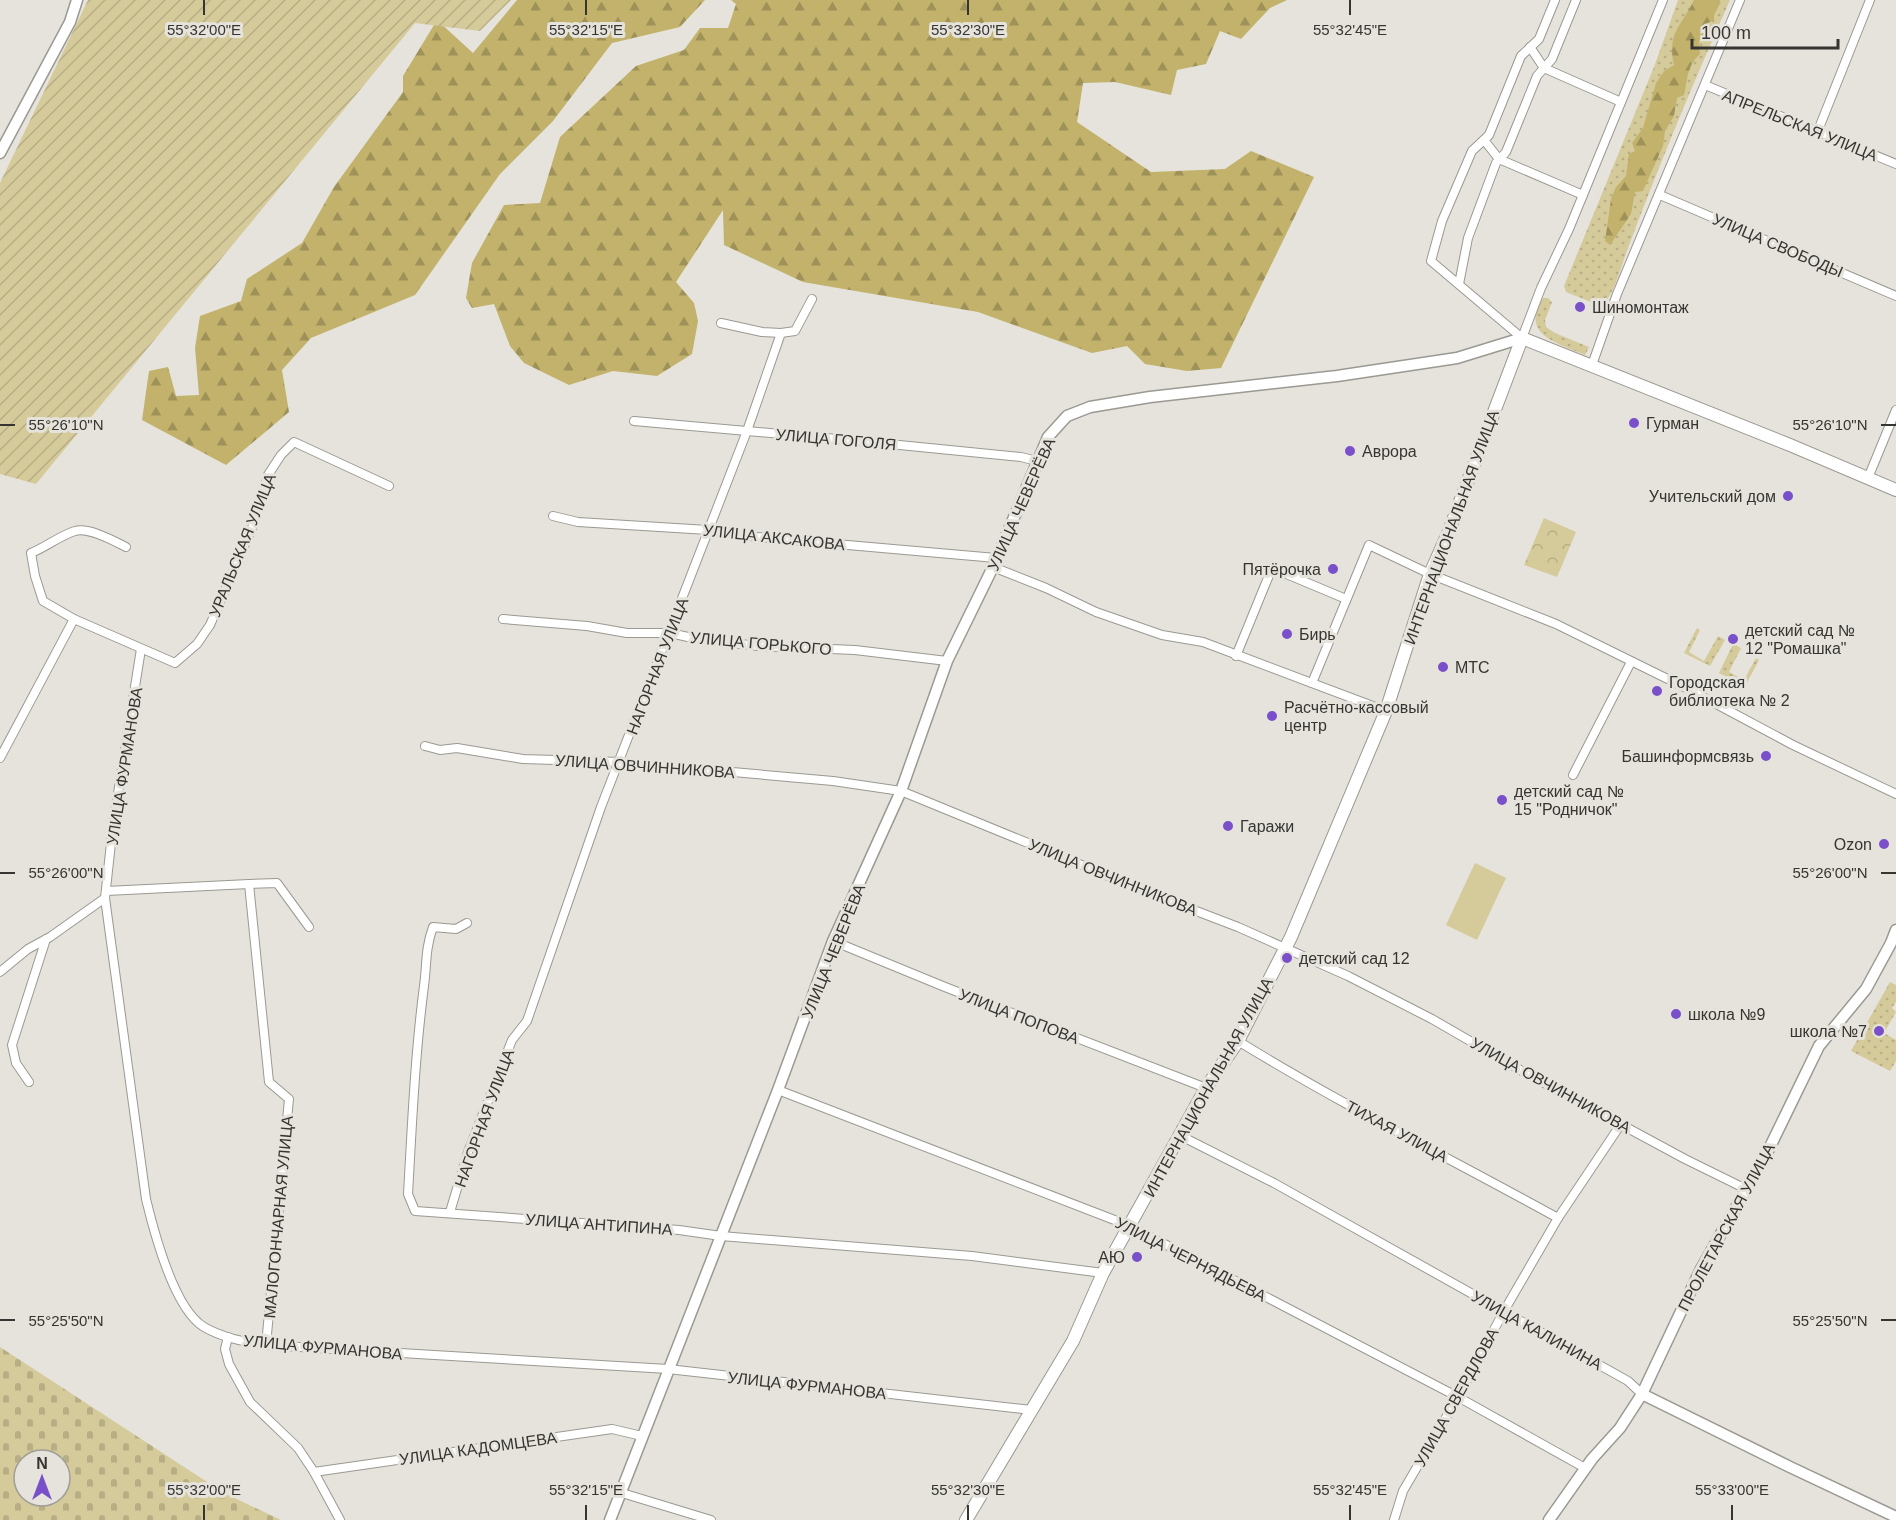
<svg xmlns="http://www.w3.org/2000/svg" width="1896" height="1520" font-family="Helvetica,sans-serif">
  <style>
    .grass { fill: url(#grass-dots) }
    .forest { fill: url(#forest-firs) }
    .cemetery { fill: url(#cemetery-stones); fill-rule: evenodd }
    .park { fill: url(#park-crowns) }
    .garden { fill: url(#garden-furrows) }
    .pitch { fill: #d5ca9a }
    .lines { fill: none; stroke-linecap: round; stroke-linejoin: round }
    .minor-casing { stroke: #9a9992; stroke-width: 10 }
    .tertiary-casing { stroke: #9a9992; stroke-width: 13 }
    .secondary-casing { stroke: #9a9992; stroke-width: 14 }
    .minor { stroke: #fff; stroke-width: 8 }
    .tertiary { stroke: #fff; stroke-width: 10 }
    .secondary { stroke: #fff; stroke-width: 12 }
    .ticks { fill: none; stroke: #363532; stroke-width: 2 }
    .poi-dot { fill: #7950c9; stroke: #e5e3db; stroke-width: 2 }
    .labels { text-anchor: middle; stroke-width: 6; stroke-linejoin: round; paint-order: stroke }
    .street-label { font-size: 16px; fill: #363532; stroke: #e5e3db }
    .poi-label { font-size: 16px; fill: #363532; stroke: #e5e3db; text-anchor: start }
    .ticks-label { font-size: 15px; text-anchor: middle; fill: #363532; stroke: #e5e3db; stroke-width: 6; stroke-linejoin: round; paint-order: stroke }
  </style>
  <defs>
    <pattern id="grass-dots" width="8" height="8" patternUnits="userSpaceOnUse" patternTransform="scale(1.5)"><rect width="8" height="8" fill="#d5ca9a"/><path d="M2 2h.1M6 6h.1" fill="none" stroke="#b7ae85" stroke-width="1.8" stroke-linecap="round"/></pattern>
    <pattern id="forest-firs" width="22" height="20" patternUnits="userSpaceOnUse" patternTransform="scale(1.5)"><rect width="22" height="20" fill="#c2b26b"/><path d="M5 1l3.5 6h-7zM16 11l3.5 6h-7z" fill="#9e9259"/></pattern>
    <pattern id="cemetery-stones" width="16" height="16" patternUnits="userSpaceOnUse" patternTransform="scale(1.5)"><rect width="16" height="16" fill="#d5ca9a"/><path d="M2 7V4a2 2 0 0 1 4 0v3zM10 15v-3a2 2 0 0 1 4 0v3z" fill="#b7ae85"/></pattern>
    <pattern id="park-crowns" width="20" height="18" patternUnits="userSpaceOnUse" patternTransform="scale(1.5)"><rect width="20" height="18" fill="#d5ca9a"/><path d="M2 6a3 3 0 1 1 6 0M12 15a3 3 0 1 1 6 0" fill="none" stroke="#b7ae85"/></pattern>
    <pattern id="garden-furrows" width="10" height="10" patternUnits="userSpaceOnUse" patternTransform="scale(1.5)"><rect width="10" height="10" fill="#d5ca9a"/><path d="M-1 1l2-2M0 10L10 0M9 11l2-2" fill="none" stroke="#b7ae85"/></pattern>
  </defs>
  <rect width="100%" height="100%" fill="#e5e3db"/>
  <g class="grass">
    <path d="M1678,0H1730C1694,81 1659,165 1628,248C1622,263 1614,297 1601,306L1566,292L1564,286L1654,67Z"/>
    <path d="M1543,298H1548L1552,302L1545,320L1546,327L1555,333L1589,347L1585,355C1558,343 1519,335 1543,298Z"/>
    <path d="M1697,628L1700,630L1689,652L1704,661L1718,636L1725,640L1710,666L1684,653Z"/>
    <path d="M1733,644L1741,648L1729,672L1744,680L1756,658L1759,660L1745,686L1719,673Z"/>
    <path d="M1890,982L1896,985V1002L1892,1008L1896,1012L1884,1033L1896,1040V1061L1890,1071L1851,1051Z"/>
  </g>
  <g class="forest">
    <path d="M517,0H705L680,27L612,43L553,121L500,174L415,295L311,338L282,370L289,412L226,465L142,420L149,371L168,367L176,396L199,395L195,348L200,316L241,301L247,279L302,243L334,187L403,92V76L437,20L473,53Z"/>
    <path d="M731,0H1287L1270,8L1241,39L1220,31L1206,64L1177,70L1171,95L1115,82L1083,83L1077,122L1151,172L1225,169L1251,151L1314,177L1221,368L1187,371L1145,364L1127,346L1092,353L978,312L803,282L724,245L723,210L676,282L694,303L698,321L692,354L657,376L613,371L569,385L524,363L510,346L494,304L472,308L466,298L472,263L504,205L540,203L560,137L636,66L684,50L700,28H728L736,4Z"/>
    <path d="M1694,0H1720C1720,8 1713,12 1714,20L1704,25V37L1699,41L1700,54C1686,67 1688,79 1684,95L1677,98L1674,116L1665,131L1663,146L1643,191L1635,192L1631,214L1610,245L1605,241L1611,199L1616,187L1626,176L1629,154L1635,151L1632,143L1643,128L1656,83L1664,71L1674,65C1667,32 1681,27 1694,0Z"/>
  </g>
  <path class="cemetery" d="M0,1347L224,1493L281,1520H0ZM24,1460H60V1496H24Z"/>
  <path class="park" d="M1544,518L1576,532L1557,577L1524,565Z"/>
  <path class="garden" d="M88,0H511L480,31L415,23L36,484L0,474V183Z"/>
  <path class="pitch" d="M1475,863L1506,878L1477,940L1446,925Z"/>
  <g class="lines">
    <defs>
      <g id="minor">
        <path d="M1555,0L1539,39L1521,56L1489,135L1472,151L1442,221L1431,261L1522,338L1541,288L1569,229L1663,0"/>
        <path d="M1530,47L1544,68L1621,102"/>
        <path d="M1705,85L1896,164"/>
        <path d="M1817,133L1870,0"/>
        <path d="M1484,140L1499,159L1583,195"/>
        <path d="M1660,195L1896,296"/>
        <path d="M1459,284L1468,238L1496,163L1506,152L1537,76L1552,59L1576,0"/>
        <path d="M721,323L762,332L781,333"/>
        <path d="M1592,365L1617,294L1740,0"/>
        <path d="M634,421L849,440L1021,457L1037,461"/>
        <path d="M1868,478L1896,410"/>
        <path d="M553,516L578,522L708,530L757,537L996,558"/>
        <path d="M126,547C114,541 89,527 75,531C63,534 44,548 31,553L35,576L43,601L74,619L175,663L197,644L210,625L252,528L268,475L281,455L294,442L389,486"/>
        <path d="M993,567L1046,588L1096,612L1162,635L1203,642L1386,711"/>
        <path d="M503,619L587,626L627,633H670L697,639L758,646L855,650L947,661"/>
        <path d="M141,649L113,825L105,898L146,1199C154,1232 174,1309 204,1327C223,1338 245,1342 266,1345L668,1369L1032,1410"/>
        <path d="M1236,656L1272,568L1346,599"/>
        <path d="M1312,683L1369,545L1430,574L1556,624L1690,690L1793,745L1896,794"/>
        <path d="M425,746L440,750L457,748L523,759L620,762L833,781L901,791L1157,896L1238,927L1348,976L1432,1019L1522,1071L1685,1159L1746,1189"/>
        <path d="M0,758L74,619"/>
        <path d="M1573,775L1631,662"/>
        <path d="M249,884L277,883L309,927"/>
        <path d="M106,891L249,884L269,1082L289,1099L266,1345"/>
        <path d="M467,923L456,929L433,927C425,949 427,964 424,986C415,1055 412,1124 408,1194L415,1211L679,1230L721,1236L972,1256L1103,1273"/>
        <path d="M833,941L945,987L1206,1088"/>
        <path d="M0,972L28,949L50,937L105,898"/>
        <path d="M1238,1041C1342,1105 1451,1159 1558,1218"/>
        <path d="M29,1082L16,1063L12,1045L46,939"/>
        <path d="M778,1090L1130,1226L1458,1397L1585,1468"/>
        <path d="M1181,1136L1274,1183L1628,1381L1642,1394"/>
        <path d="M450,1212L468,1152L512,1040L527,1021L601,807L747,431L781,333L795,331L812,299"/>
        <path d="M228,1337L225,1349L229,1364L250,1402L298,1448L314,1472L340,1520"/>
        <path d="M314,1472L612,1429L642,1436"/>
        <path d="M622,1493L711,1520"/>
        <path d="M1394,1520L1403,1491L1458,1397L1504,1311L1558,1218L1621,1124"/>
      </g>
      <g id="tertiary">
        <path d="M0,153L70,22L77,0"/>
        <path d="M1642,1394L1790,1467L1896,1517"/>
        <path d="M610,1520L778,1090L833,941L901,791L947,661L993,567L1048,437L1067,416L1090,407L1150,397L1337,376L1457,358L1522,338"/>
        <path d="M1549,1520L1592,1459L1620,1428L1642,1394L1701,1269L1768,1151L1819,1046L1866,989L1891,943L1896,930"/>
      </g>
      <path id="secondary" d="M966,1520L1073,1341L1103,1273L1206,1088L1238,1041L1291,937L1386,711L1430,574L1449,531L1522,338L1790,445L1896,490"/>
    </defs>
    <use href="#minor" class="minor-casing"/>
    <use href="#tertiary" class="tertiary-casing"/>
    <use href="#secondary" class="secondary-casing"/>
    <use href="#minor" class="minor"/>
    <use href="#tertiary" class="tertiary"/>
    <use href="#secondary" class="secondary"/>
  </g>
  <path class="ticks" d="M204,0V15M586,0V15M968,0V15M1350,0V15M0,425H15M1881,425H1896M0,873H15M1881,873H1896M0,1320H15M1881,1320H1896M204,1505V1520M586,1505V1520M968,1505V1520M1350,1505V1520M1732,1505V1520"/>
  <g class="poi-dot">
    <circle cx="1580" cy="307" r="6"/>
    <circle cx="1634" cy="423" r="6"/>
    <circle cx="1350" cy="451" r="6"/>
    <circle cx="1788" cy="496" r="6"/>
    <circle cx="1333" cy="569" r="6"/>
    <circle cx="1287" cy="634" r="6"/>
    <circle cx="1733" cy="639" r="6"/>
    <circle cx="1443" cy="667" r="6"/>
    <circle cx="1657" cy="691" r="6"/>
    <circle cx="1272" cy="716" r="6"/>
    <circle cx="1766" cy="756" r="6"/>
    <circle cx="1502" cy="800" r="6"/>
    <circle cx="1228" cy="826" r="6"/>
    <circle cx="1884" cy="844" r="6"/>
    <circle cx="1287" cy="958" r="6"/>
    <circle cx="1676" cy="1014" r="6"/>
    <circle cx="1879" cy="1031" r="6"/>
    <circle cx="1137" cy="1257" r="6"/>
  </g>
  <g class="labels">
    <g class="street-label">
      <text transform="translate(1800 125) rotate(22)" y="6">АПРЕЛЬСКАЯ УЛИЦА</text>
      <text transform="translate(1778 245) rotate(23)" y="6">УЛИЦА СВОБОДЫ</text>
      <text transform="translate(836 439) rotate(5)" y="6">УЛИЦА ГОГОЛЯ</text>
      <text transform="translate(1021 504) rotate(-66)" y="6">УЛИЦА ЧЕВЕРЁВА</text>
      <text transform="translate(1451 527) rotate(-70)" y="6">ИНТЕРНАЦИОНАЛЬНАЯ УЛИЦА</text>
      <text transform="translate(774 537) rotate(6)" y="6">УЛИЦА АКСАКОВА</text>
      <text transform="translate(242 545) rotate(-68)" y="6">УРАЛЬСКАЯ УЛИЦА</text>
      <text transform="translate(761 643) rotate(5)" y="6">УЛИЦА ГОРЬКОГО</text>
      <text transform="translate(657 666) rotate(-69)" y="6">НАГОРНАЯ УЛИЦА</text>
      <text transform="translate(124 766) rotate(-81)" y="6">УЛИЦА ФУРМАНОВА</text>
      <text transform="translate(645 766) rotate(4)" y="6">УЛИЦА ОВЧИННИКОВА</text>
      <text transform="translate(1113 877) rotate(22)" y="6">УЛИЦА ОВЧИННИКОВА</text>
      <text transform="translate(833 951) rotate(-68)" y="6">УЛИЦА ЧЕВЕРЁВА</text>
      <text transform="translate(1019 1016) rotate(21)" y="6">УЛИЦА ПОПОВА</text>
      <text transform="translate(1551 1085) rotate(29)" y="6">УЛИЦА ОВЧИННИКОВА</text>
      <text transform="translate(1208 1087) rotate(-61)" y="6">ИНТЕРНАЦИОНАЛЬНАЯ УЛИЦА</text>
      <text transform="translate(484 1118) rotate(-70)" y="6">НАГОРНАЯ УЛИЦА</text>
      <text transform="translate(1397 1131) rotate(28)" y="6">ТИХАЯ УЛИЦА</text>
      <text transform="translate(278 1217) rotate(-85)" y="6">МАЛОГОНЧАРНАЯ УЛИЦА</text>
      <text transform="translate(599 1224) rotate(4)" y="6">УЛИЦА АНТИПИНА</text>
      <text transform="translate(1726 1227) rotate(-62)" y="6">ПРОЛЕТАРСКАЯ УЛИЦА</text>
      <text transform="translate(1191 1259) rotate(27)" y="6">УЛИЦА ЧЕРНЯДЬЕВА</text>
      <text transform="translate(1537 1330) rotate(29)" y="6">УЛИЦА КАЛИНИНА</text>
      <text transform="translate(323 1347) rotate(5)" y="6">УЛИЦА ФУРМАНОВА</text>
      <text transform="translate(807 1385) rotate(6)" y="6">УЛИЦА ФУРМАНОВА</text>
      <text transform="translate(1456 1397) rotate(-61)" y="6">УЛИЦА СВЕРДЛОВА</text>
      <text transform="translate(478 1448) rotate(-8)" y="6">УЛИЦА КАДОМЦЕВА</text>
    </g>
    <g class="poi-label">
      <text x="1592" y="313">Шиномонтаж</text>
      <text x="1646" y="429">Гурман</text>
      <text x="1362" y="457">Аврора</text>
      <text x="1776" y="502" text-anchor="end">Учительский дом</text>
      <text x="1321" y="575" text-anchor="end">Пятёрочка</text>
      <text x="1745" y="636">детский сад №<tspan x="1745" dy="18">12 "Ромашка"</tspan></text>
      <text x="1299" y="640">Бирь</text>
      <text x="1455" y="673">МТС</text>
      <text x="1669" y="688">Городская<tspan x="1669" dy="18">библиотека № 2</tspan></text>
      <text x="1284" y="713">Расчётно-кассовый<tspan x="1284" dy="18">центр</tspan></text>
      <text x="1754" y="762" text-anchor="end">Башинформсвязь</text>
      <text x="1514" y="797">детский сад №<tspan x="1514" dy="18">15 "Родничок"</tspan></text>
      <text x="1240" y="832">Гаражи</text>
      <text x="1872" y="850" text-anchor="end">Ozon</text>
      <text x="1299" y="964">детский сад 12</text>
      <text x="1688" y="1020">школа №9</text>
      <text x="1867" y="1037" text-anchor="end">школа №7</text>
      <text x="1125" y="1263" text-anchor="end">АЮ</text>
    </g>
  </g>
  <g class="ticks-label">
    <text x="204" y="35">55°32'00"E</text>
    <text x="586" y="35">55°32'15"E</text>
    <text x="968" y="35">55°32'30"E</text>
    <text x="1350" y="35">55°32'45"E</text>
    <text x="66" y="430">55°26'10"N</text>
    <text x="1830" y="430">55°26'10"N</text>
    <text x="66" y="878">55°26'00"N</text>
    <text x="1830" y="878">55°26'00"N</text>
    <text x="66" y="1326">55°25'50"N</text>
    <text x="1830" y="1326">55°25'50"N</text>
    <text x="204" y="1495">55°32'00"E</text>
    <text x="586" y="1495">55°32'15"E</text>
    <text x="968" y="1495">55°32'30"E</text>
    <text x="1350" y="1495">55°32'45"E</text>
    <text x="1732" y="1495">55°33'00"E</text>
  </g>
  <g transform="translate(42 1478)"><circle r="28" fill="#e5e3db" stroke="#9f9d97" stroke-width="1.5"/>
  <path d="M0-4.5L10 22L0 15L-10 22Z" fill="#7950c9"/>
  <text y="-9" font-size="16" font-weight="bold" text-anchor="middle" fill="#363532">N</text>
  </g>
  <path d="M1692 39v9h146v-9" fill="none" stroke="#363532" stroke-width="3"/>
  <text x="1701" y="39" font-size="18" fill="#363532" stroke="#e5e3db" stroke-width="4.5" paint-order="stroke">100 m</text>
</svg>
